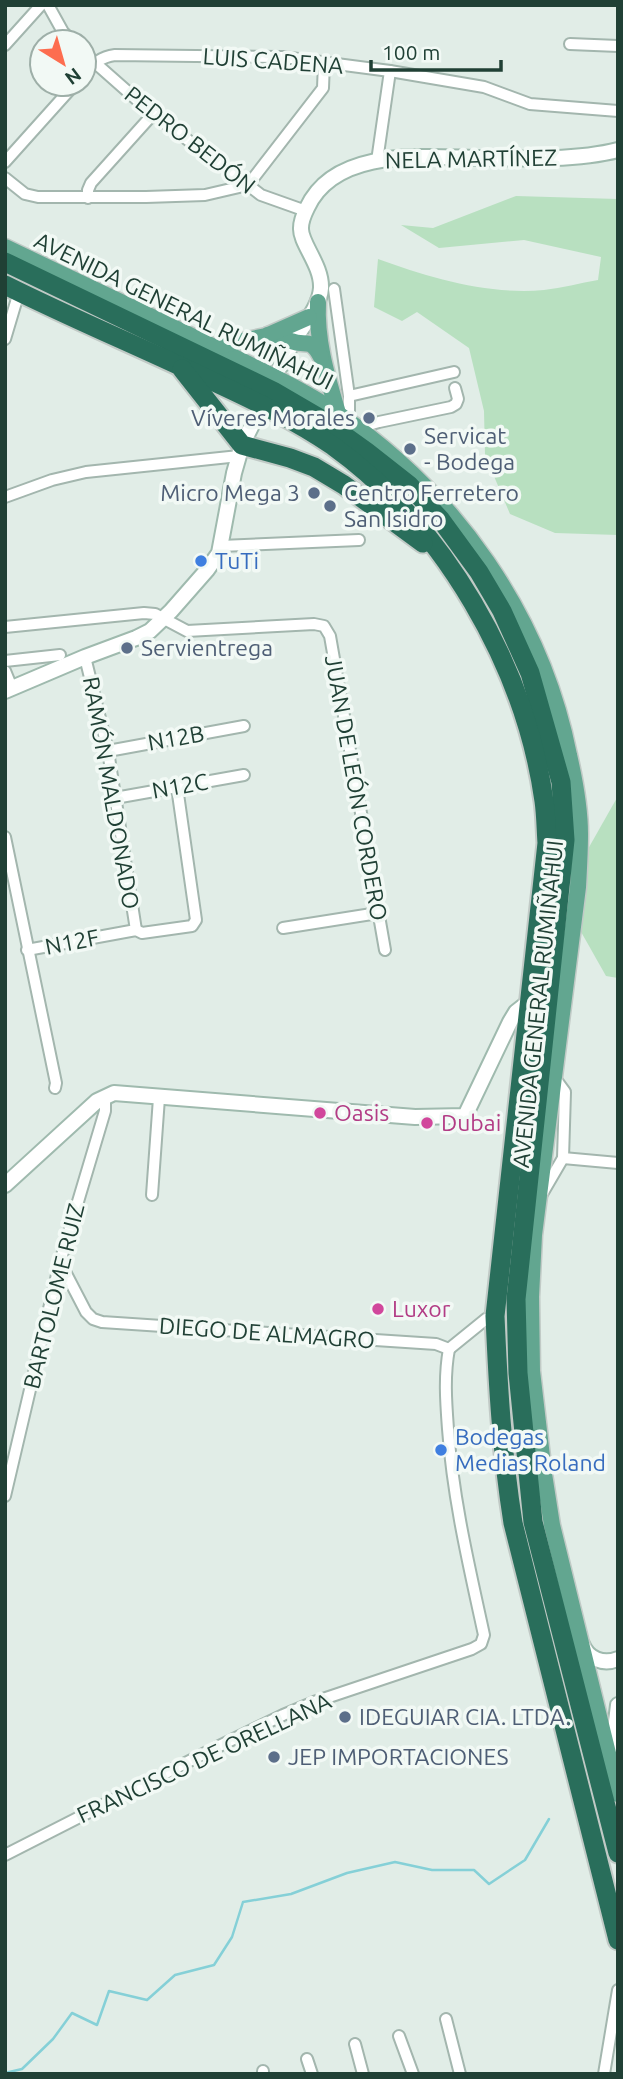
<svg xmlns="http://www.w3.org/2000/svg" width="623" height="2079" font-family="Ubuntu,sans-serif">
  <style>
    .green { fill: #b8e0c0 }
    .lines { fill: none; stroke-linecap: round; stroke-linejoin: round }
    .stream { stroke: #85d0d7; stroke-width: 2.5 }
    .street-casing { stroke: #a3b6ae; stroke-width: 14 }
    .secondary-casing { stroke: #9fbaae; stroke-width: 18 }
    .primary-casing { stroke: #c1cac6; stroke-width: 19 }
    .highway-casing { stroke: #c1cac6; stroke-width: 23 }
    .street { stroke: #fff; stroke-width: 10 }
    .secondary { stroke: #fff; stroke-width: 14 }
    .primary { stroke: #62a690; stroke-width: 16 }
    .highway { stroke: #296e5b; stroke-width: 19 }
    .service-dot { fill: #5c6f8a; stroke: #f2f9f5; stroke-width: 2.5 }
    .shop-dot { fill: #3f7fe0; stroke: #f2f9f5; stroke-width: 2.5 }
    .hotel-dot { fill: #d1479c; stroke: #f2f9f5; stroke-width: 2.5 }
    .labels { text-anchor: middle; stroke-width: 7; stroke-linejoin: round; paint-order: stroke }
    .street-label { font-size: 23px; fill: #204035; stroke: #f2f9f5 }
    .service-label { font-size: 23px; fill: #4e5e75; stroke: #f2f9f5; text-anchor: start }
    .shop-label { font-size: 23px; fill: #366cbe; stroke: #f2f9f5; text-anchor: start }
    .hotel-label { font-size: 23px; fill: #b23c85; stroke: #f2f9f5; text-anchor: start }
  </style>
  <rect width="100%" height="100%" fill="#e1ede7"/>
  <g class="green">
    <path d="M516,196L618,199V535L555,533L510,514L485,455L484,411L469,348L417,312L402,321L374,307L378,259C430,278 488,295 544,290C562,288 580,283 598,280L601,257L524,240L439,248L401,225L433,228Z"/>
    <path d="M618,796V978L606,976L580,930L588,849Z"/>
  </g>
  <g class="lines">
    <path class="stream" d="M5,2073L22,2069L53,2039L72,2013L97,2025L109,1991L147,2000L175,1975L214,1965L232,1937L243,1902L291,1894L347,1873L395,1862L432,1870H474L489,1884L525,1860L549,1819"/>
    <defs>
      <g id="street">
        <path d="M48,5L63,32L73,42"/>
        <path d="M570,44L618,46"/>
        <path d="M5,45L41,5"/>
        <path d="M84,53L153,114L248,185L261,195L306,211"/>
        <path d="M84,74C94,63 101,57 115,55L283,57L390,71L484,87L530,104L618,111"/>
        <path d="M377,161L390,71"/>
        <path d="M5,162L75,84"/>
        <path d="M5,178L25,194L38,197H146L205,195L248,185L323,88L324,62"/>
        <path d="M88,198V190L91,183L153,114"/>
        <path d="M334,289L349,396V422"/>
        <path d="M5,339L19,292"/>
        <path d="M349,396L454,372"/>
        <path d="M358,428L379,422L451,407L456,404L458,399L455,388"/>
        <path d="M5,497L52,480L86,472L239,456"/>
        <path d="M221,546L359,540"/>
        <path d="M5,627L144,613L155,614L187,631L314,624L324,626L330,636L385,950"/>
        <path d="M85,657L108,751L136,930"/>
        <path d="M5,661L60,655"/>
        <path d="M5,671L12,688"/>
        <path d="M108,751L244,726"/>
        <path d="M115,798L244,775"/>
        <path d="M5,837L56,1083L55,1088"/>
        <path d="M283,928L378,913"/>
        <path d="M27,950L136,930L142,933L192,926L196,920L177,787"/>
        <path d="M563,1158L618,1163"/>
        <path d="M542,1194L563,1158L565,1092L554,1077"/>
        <path d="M152,1195L159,1098"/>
        <path d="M60,1262L86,1312L93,1319L102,1322L436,1344L449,1349"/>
        <path d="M449,1349L486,1319L495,1316"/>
        <path d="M5,1496L60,1262L105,1111V1096"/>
        <path d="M5,1855L211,1750L283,1715L314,1702L472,1649L481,1644L484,1635C469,1566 453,1499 448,1429C446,1402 444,1376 449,1349"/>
        <path d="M446,2019L460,2074"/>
        <path d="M399,2036L413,2074"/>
        <path d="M355,2044L363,2074"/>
        <path d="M307,2059L312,2074"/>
        <path d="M263,2071V2074"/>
        <path d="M604,2074L618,1990"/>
      </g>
      <g id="secondary">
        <path d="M280,367C285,358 289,348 295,339C304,324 320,306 321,288C322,265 300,243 301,228C301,222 304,214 307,208C336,145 430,158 486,158C525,159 580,160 618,150"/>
        <path d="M5,691L85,657L136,638L150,631L171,611L207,570L219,553L234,473L242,445L256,417"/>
        <path d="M5,1185L97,1101L114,1093L415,1117L465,1116L510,1022L516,1012L530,1001"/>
        <path d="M582,1644C588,1659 603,1665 618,1659"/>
        <path d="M614,1763V1738L618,1705"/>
      </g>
      <g id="primary">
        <path d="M5,247C80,283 156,318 230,355C266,373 304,390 337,413C455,493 541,615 569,755C575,781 580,808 580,834C580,852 579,869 578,887L534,1235L531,1297L532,1371L544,1474L552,1525L618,1794"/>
        <path d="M318,302C316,341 327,376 338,413"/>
        <path d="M268,335C279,334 282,338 291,341C306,347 310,336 321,357"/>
        <path d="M214,347L266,336L309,317"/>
      </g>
      <g id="highway">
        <path d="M5,262L273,391L321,419L367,452L409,485L441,520L479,572L502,611L530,673L561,782L565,840L516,1299L518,1373L533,1522L618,1853"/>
        <path d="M5,285C73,319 143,348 212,381C253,400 295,420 333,446C444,526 525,666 544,801C546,815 546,829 547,843L495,1316C498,1385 502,1454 513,1523L618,1940"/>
        <path d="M182,369L242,445L290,458L314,467L344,485L423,543"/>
      </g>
    </defs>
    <use href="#street" class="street-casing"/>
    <use href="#secondary" class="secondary-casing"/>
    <use href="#primary" class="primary-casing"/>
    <use href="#highway" class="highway-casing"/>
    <use href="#street" class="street"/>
    <use href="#secondary" class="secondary"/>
    <use href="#primary" class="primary"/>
    <use href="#highway" class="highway"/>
  </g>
  <g class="service-dot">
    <circle cx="369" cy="418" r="7"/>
    <circle cx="410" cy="449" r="7"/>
    <circle cx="314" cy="493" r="7"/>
    <circle cx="330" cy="506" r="7"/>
    <circle cx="127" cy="648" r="7"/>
    <circle cx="345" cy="1717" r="7"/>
    <circle cx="274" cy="1757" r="7"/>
  </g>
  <g class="shop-dot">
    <circle cx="201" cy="561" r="7"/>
    <circle cx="441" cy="1450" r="7"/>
  </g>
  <g class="hotel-dot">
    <circle cx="320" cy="1113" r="7"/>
    <circle cx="427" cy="1123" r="7"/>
    <circle cx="378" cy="1309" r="7"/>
  </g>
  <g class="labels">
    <g class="street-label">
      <text transform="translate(273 61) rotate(4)" y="8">LUIS CADENA</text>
      <text transform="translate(190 140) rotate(38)" y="8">PEDRO BEDÓN</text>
      <text transform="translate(471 159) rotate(-1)" y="8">NELA MARTÍNEZ</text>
      <text transform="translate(184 311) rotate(26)" y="8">AVENIDA GENERAL RUMIÑAHUI</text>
      <text transform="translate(176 738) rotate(-10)" y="8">N12B</text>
      <text transform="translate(180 786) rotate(-10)" y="8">N12C</text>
      <text transform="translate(356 788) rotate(80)" y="8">JUAN DE LEÓN CORDERO</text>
      <text transform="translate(111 793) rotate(80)" y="8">RAMÓN MALDONADO</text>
      <text transform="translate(72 942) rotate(-11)" y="8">N12F</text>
      <text transform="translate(538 1004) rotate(-84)" y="8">AVENIDA GENERAL RUMIÑAHUI</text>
      <text transform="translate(54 1296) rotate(-76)" y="8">BARTOLOME RUIZ</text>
      <text transform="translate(267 1333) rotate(4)" y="8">DIEGO DE ALMAGRO</text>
      <text transform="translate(204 1758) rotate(-25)" y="8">FRANCISCO DE ORELLANA</text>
    </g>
    <g class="service-label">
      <text x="355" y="426" text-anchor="end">Víveres Morales</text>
      <text x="424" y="444">Servicat<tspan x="424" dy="26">- Bodega</tspan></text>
      <text x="300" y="501" text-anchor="end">Micro Mega 3</text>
      <text x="344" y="501">Centro Ferretero<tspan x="344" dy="26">San Isidro</tspan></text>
      <text x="141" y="656">Servientrega</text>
      <text x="359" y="1725">IDEGUIAR CIA. LTDA.</text>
      <text x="288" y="1765">JEP IMPORTACIONES</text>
    </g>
    <g class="shop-label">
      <text x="215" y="569">TuTi</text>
      <text x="455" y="1445">Bodegas<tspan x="455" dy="26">Medias Roland</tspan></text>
    </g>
    <g class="hotel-label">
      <text x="334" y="1121">Oasis</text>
      <text x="441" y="1131">Dubai</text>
      <text x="392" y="1317">Luxor</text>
    </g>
  </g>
  <rect width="623" height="2079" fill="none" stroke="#204035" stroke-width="14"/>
  <g transform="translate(63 63) rotate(143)"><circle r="33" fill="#f2f9f5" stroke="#9eafa8" stroke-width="2"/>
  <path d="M0-5L12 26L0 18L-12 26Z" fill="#fd6d4f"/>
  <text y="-10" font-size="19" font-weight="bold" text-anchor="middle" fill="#204035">N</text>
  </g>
  <path d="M371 60v10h130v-10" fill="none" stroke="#204035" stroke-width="3.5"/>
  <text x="382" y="60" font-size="21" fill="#204035" stroke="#f2f9f5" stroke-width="5" paint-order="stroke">100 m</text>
</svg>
